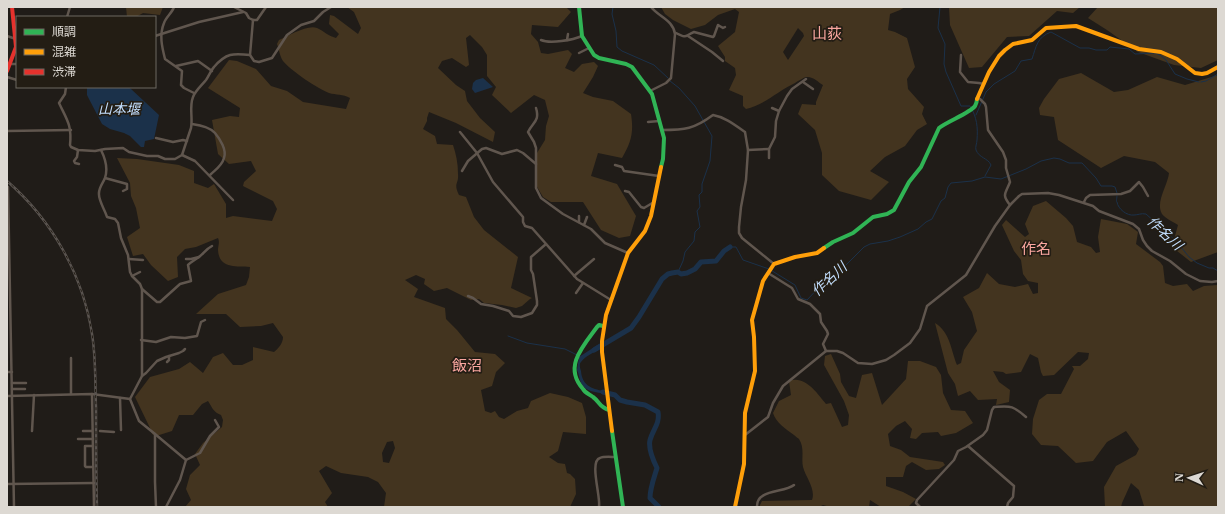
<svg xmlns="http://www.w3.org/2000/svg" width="1225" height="514" font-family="'IBM Plex Serif','Noto Sans JP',serif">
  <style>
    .green { fill: #43341f; fill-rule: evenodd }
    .water { fill: #1b314a }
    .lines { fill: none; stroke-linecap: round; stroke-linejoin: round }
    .stream { stroke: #1b314a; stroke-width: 1 }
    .river { stroke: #1b314a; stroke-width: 5 }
    .street { stroke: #60564e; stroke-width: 2.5 }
    .fast { stroke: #30b455; stroke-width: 4 }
    .slow { stroke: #ff9f0a; stroke-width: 4 }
    .jam { stroke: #e5322d; stroke-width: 4 }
    .rail-casing { stroke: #59534f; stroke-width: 2.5 }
    .rail { stroke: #231d14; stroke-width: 1; stroke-dasharray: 3; stroke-linecap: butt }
    .labels { text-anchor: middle; stroke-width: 3.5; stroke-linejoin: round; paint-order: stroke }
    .water-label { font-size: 14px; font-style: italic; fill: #c2defe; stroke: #231d14 }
    .quarter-label { font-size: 15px; fill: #fba7a0; stroke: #231d14 }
  </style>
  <rect width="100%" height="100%" fill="#201c18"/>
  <g class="green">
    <path d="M126,7H163L160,15L143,13L136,17H127Z"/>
    <path d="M347,7H566L571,12L558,27L532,25L531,34L538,42L541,53L548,54L568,50L572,54L565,68L574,72L582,64L594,62L598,66L593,77L583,93L593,97L613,101L631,114C634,133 631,142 622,158L598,153L591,176L617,184L636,216L630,236L619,238L601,230L583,202H551L543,197L536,185L537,153L545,140L546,126L549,116L545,100L534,95L511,113L492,95L496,87L487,76V55L482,47L470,35L466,38L469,65L466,67L452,58L442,61L438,68L456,85L465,91L467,101L480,118L495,132L493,142L456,123L429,112L427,118V121L423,129L435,136L437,144L453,145C456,154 458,163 458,174C459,184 453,183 459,195L466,197L474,217L484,230L518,257L511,288L532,298L530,299L522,306L516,308L502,305L484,303L479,299L471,300L447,288L434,291L424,284L425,279L416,275L405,280L418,289L414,297L445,308L446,319L457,330L475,352L495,354L505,363L496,372L492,386L481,390L485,411L491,413L495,411L499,417L504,419L517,411L528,408L531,401L550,393L568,397L582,403L586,417V434L563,432L558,451L549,457L558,463L565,464L567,473L570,474L575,479L576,494L570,507H384L386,493L378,482L368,477L341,473L326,466L319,471L332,493L325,502L328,507H185L191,500L186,489L190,475L200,465L195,454L203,443L222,427L223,420L221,415C213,412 212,407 208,401L202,404L193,415H179L172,431L156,436L152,434L150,428L135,397L150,377L179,369L190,362L203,373L213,357L223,353L233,365H242L253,360V347L274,352C279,348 283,343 283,337L273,323L261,326L240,327L226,314H196L218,294L246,285L249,277L250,267C236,266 219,269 218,250C218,246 220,242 218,238L196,247L185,249L177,257L178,277L168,281L151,265L143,254L133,256L127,237L140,228L136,208L131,196L130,183L117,158L137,159L179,165L194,171V183L208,188L214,184L226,204V218L233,216L272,221L277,209L273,201L243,186L244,182L256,171L251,161L229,164L218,154L212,120L230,116L239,117L240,108L208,88L229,60L237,61L256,69L271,86L287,91L303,102L346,109L350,98C343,94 336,95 329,93C318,89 290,70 283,61C280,57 279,49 277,44L279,40C288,36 308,24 317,28C324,31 328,36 336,38L339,34L329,24L330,15L334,16L358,34L361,28L354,12ZM393,441L395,448L389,463L383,462L382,453L387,442Z"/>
    <path d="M661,7H905L900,10L890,14L888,30L895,32L907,38L915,67L907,79L908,89L924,107L922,114L927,124L917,130L905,146L885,157L870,171L889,182L871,200L839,191L822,175V153L815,130L798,114L802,104L816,105V102L823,85C818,82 813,76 806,77C803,78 798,81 795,83C778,91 764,105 746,109L743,106V96L729,90L736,75L735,68L725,61V57L718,46L735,32L739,12L735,9L718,15L705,25L691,29L673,20L665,14ZM798,28L803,33L804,36L788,60L783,52Z"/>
    <path d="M949,7H1080L1073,13L1057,11L1029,36L1007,37L982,67L969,68L950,25Z"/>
    <path d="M1098,7H1218V60L1201,68L1174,65L1138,52L1107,30L1088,18Z"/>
    <path d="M1081,73L1114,92L1128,90L1157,77L1185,85L1218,75V252L1191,262L1172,247L1178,225C1173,222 1165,218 1162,214C1155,202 1168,185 1169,173L1155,162L1124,156L1101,168L1058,140L1054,117L1040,115L1039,108L1044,99L1059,79Z"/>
    <path d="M1046,201L1066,218L1073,226L1077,242L1091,247L1096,253L1100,252L1098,237L1101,219L1127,224L1138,232L1136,244L1160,262L1163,266L1165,283L1173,286L1187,284L1193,291L1204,286L1218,285V507H1146L1144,506L1139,490L1131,483L1122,503L1121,507H1105L1104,487L1116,466L1136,455L1139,449L1126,431L1107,442L1093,461L1076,463L1058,446L1041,445L1032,434L1033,419L1039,400L1047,394H1061L1074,369L1072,366H1080L1088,359L1089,353L1078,352L1054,375L1043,376L1041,372L1038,358L1030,354L1021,372L1006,374L1003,372L993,371L999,382L1010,390L1009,402L996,405L997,399L978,400L970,391L958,396L955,384L948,373L935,323C950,332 951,350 957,365L961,363L964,350L977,331L972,312L963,297L979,288L987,273L999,284L1015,287L1028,284L1033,294L1038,293V283L1028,281L1023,274L1021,260L1014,251L1002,225L1006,220L1025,237L1029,234L1025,224L1033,206Z"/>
    <path d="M831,354L840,374L841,382L849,396L856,398L862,375L872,373L882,405L906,379L908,361H920L936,367L941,375L943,393L951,410L965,411L973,423L956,433L941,436L938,432L922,433L916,439L910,438L912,429L905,421L896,426L888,434L890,446L901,450L910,457L943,462L945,465L939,469L926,470L912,462L906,466L903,477H886V486L903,492L916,499L908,507H881L870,500L869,507H830L823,505L819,507H759L762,501L812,500C816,489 806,478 803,467C801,459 805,448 799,439C798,438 796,437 794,435C786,429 776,423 773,413L779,401L791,395L789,381C805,375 817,393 826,404L831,403L842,427L848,425L849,415L844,401L824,365L825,356Z"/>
  </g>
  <g class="water">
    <path d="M483,78L493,87L475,93L472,89L473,83L476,80Z"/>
    <path d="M87,87H128L131,89L159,115L154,139L145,141L144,147H141L130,136L124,133L110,129L102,124L89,99L87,95Z"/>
    <path d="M599,344V349C594,353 585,356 581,362C579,364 580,368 581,371C582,385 591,389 604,391L605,394C597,392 585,392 581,383C579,378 579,374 577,370L579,357Z"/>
  </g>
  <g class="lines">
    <g class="stream">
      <path d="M613,7L612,14L616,31L617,47L622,51L654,65L668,78"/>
      <path d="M940,7L938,28L945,44L944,64L946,72L961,106H970C977,117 978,128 977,140C977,143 975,147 976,150C979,158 988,158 991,165L985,176"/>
      <path d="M670,81L679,88L695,106L712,136L710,161L702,184V192L699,195L700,207L697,211L700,227L695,232L694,241L685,252L683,261L678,272"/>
      <path d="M1201,82L1206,81L1218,74"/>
      <path d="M976,115L986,92L994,84L1015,71L1021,61L1032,59C1036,47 1037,37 1051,32L1080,48H1089L1096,50H1107L1110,47L1129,49L1135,54L1155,53L1160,55L1166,60L1175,74L1187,79L1199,82"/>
      <path d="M1117,196C1117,197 1116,202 1117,202C1118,209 1127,216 1134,215C1138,215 1141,213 1146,214L1177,242L1189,257L1197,263L1209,268H1213L1218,271"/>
      <path d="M730,247H736L743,260L769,269L795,285L801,298L807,300L823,283L836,275L864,247L870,244L888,241L900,237L918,229L926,222L932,219L941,201L945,198L948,187L951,183L972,181L985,177L1001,179L1026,169L1041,161L1054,158L1060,159L1069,163H1082L1096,178L1101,186H1112L1115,187L1117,193"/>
      <path d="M7,264H8"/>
      <path d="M508,336L527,343L565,349L577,355"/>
    </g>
    <g class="river">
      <path d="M594,350L631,328L639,317L662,279L668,274L672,273L678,272L681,274L687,273L695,269L701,262L716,261L724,251L730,247"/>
      <path d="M603,392L615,395L620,400L627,402L645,405L658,412C660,424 653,429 650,440C648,449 653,460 657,468C654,478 650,488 650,498L659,507"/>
    </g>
    <g class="street">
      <path d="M174,7C172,13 166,17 164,23C159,35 162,47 165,59L182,71L181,85L184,88L194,93"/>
      <path d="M234,7L246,13L249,18L253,20"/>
      <path d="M67,17L70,7"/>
      <path d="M253,20L250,55L254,61L259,62L272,58L287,35L301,25L314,21L323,12L331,7"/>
      <path d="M253,20H257L266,7"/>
      <path d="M676,33C688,39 684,36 694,32L713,37L714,36L718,25L723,28L725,27"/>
      <path d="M7,36L16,39"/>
      <path d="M155,36L199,22L243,12"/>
      <path d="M688,36L712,52L723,61"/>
      <path d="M541,40C550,44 573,40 582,36"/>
      <path d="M567,40L568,34"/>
      <path d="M579,53L589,48"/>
      <path d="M961,55L960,72L968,82L979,83L984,84"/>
      <path d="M10,64H17"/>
      <path d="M176,66L198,61L212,71"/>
      <path d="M7,77L17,80"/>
      <path d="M803,82L813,89"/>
      <path d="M66,87L65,94L59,103C67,120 72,125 70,145L71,147L78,150L95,151L105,149L123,148L129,152L147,156H158L165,159H175L182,155L191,128C193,117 189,107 193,97C195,91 202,85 206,80C209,76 211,70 214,67C226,53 233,53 250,55"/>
      <path d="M650,91L666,83L671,78L675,34C673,20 659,17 651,7"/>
      <path d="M980,99L985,104L986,107L988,130L1003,152L1006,160V168L1010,182C1006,193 1001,194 1010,205"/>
      <path d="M536,108C540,121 533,122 528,132L534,142L536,148V188L541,198L563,214L591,229L605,243L628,253"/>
      <path d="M772,108L779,111"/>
      <path d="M648,122L659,121"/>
      <path d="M192,124C199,125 210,127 215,133C220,139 227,150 224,158C222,166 215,170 210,175"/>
      <path d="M662,130C685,130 694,129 713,115C725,117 735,125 745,132L748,150L746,180L741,207L739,227V233L742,238L774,264"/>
      <path d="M7,131L71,130"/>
      <path d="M460,132L477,153L493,182L523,217V222L525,226L532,228L577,279L611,300"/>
      <path d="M156,138L173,142L183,140L187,141"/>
      <path d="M78,150L77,157L74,161L75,163L79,164"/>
      <path d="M101,150C105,158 108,169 105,178C103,183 99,187 99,193C98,200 105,210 107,217L115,219L118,223L121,238L128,255L130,272L132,276L140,284L142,289V376"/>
      <path d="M748,150L769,149"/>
      <path d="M182,155L195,161L233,200"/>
      <path d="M769,158V149L775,137L776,121L779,111L787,96L792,89L806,79"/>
      <path d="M615,165L622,167L624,171L659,176"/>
      <path d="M462,171L468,161L482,149L486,148L502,154L517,150L523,153L536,164"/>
      <path d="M105,178L127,184V189L123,191"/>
      <path d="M8,187L14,507"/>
      <path d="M625,191L629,192L641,207L644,208L654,202"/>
      <path d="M1084,202L1086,198L1090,195L1121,194L1130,191L1139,182L1143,187L1148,196"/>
      <path d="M579,222V216"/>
      <path d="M584,225L587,217"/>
      <path d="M129,259L143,260"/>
      <path d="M186,259H191L199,257"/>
      <path d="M768,273L792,288L798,299L810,304L820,314L821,322L827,331L828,334L823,344L826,351"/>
      <path d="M132,276L140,272"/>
      <path d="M574,276L594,259"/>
      <path d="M142,289L157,302H160L180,284L191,281L188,265C191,262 195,260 199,257C204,253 206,249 212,246"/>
      <path d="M576,293L583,283"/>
      <path d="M468,296L473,298L481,304L493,306L509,311L513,316L521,317L532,313L537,305V301L533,274L531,270V257L546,244"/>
      <path d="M141,340L156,342L171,337L185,338L197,336L201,322L205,320"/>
      <path d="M71,358V394"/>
      <path d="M167,362L169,360V356"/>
      <path d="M7,372H12"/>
      <path d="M12,383H26"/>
      <path d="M12,389H25"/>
      <path d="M92,394L94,507"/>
      <path d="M7,396L92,394L130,399"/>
      <path d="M120,398L121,430"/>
      <path d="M32,431L34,395"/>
      <path d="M83,431H92"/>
      <path d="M100,431L114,432"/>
      <path d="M155,434V482L156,507"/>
      <path d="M745,435L768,417L773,403L783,386L826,351H837L843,353L858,363L872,364L886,360L894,355L910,343L920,329L927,306L966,275L995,226L1010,205L1019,196L1022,194L1048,193L1059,195L1093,206L1099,211L1133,224L1139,229L1143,240L1147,246L1152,251L1170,261L1186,274L1200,281L1212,282L1218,281"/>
      <path d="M78,439H93"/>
      <path d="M93,446H85V466L86,467H93"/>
      <path d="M968,446L1014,486L1013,497L1008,503L1007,507"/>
      <path d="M186,460L200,453L210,436L219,427L215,420"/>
      <path d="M7,484L94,483"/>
      <path d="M166,507L180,480L186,460L155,434L139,421L130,399L142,376L146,373L157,361L166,357L179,353L183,351L185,349"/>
      <path d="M599,507C601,497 589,461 600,458C604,456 611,457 616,457"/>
      <path d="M757,507C756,489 784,493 794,485"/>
      <path d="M920,507L916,503L917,500L954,460L958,451L966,447L983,435L987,430L992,410L994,407C1011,406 1012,405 1026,417"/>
    </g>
    <g class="fast">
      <path d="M579,7L582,36L594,55L599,58L626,64L632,67L652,94L664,138L663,159L661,167"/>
      <path d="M824,248L833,242L853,233L873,217L887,214L894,210L909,182L921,167L939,128C948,121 970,113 975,106C976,104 977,101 977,99"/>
      <path d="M603,326L599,325L597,327C583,346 563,367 583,389C585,393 589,394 593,397C600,402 599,407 609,410"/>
      <path d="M612,431L623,507"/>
    </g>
    <g class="slow">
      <path d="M977,99L989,72L999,56L1005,50L1013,44L1032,40L1046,28L1076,26L1139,49L1161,52L1177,59L1195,73L1202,74L1207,73L1218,67"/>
      <path d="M612,431L602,352V341L606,315L628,253L645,231L651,216L661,167"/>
      <path d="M735,507L744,464L745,413L755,371L754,337L752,320L763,281L774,264L795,257L817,253L824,248"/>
    </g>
    <path class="jam" d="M7,71L16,47L12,7"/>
    <defs>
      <path id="rail" d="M7,181C52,220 83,275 92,334C96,358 95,382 96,407C96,440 96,474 97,507"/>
    </defs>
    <use href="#rail" class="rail-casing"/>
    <use href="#rail" class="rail"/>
  </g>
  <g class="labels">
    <g class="water-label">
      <text x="119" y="114">山本堰</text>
      <text transform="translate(1165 233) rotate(43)" y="5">作名川</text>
      <text transform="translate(829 279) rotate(-43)" y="5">作名川</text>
    </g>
    <g class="quarter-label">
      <text x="827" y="39">山荻</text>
      <text x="1036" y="254">作名</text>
      <text x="467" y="371">飯沼</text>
    </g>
  </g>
  <rect width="1225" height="514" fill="none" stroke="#ddd9d3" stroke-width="16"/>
  <rect x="16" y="16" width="140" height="72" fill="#231d14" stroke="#6d6860"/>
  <rect x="24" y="29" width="20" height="6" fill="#30b455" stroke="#6d6860"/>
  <text x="52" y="36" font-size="12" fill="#ddd9d3">順調</text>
  <rect x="24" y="49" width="20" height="6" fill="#ff9f0a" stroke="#6d6860"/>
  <text x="52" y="56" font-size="12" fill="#ddd9d3">混雑</text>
  <rect x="24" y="69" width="20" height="6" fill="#e5322d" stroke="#6d6860"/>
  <text x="52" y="76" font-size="12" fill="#ddd9d3">渋滞</text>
  <g transform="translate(1189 478) rotate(273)" stroke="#231d14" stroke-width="3" paint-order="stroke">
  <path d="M0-3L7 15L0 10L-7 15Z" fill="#ddd9d3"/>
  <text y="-6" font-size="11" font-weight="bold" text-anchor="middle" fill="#ddd9d3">N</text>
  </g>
</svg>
